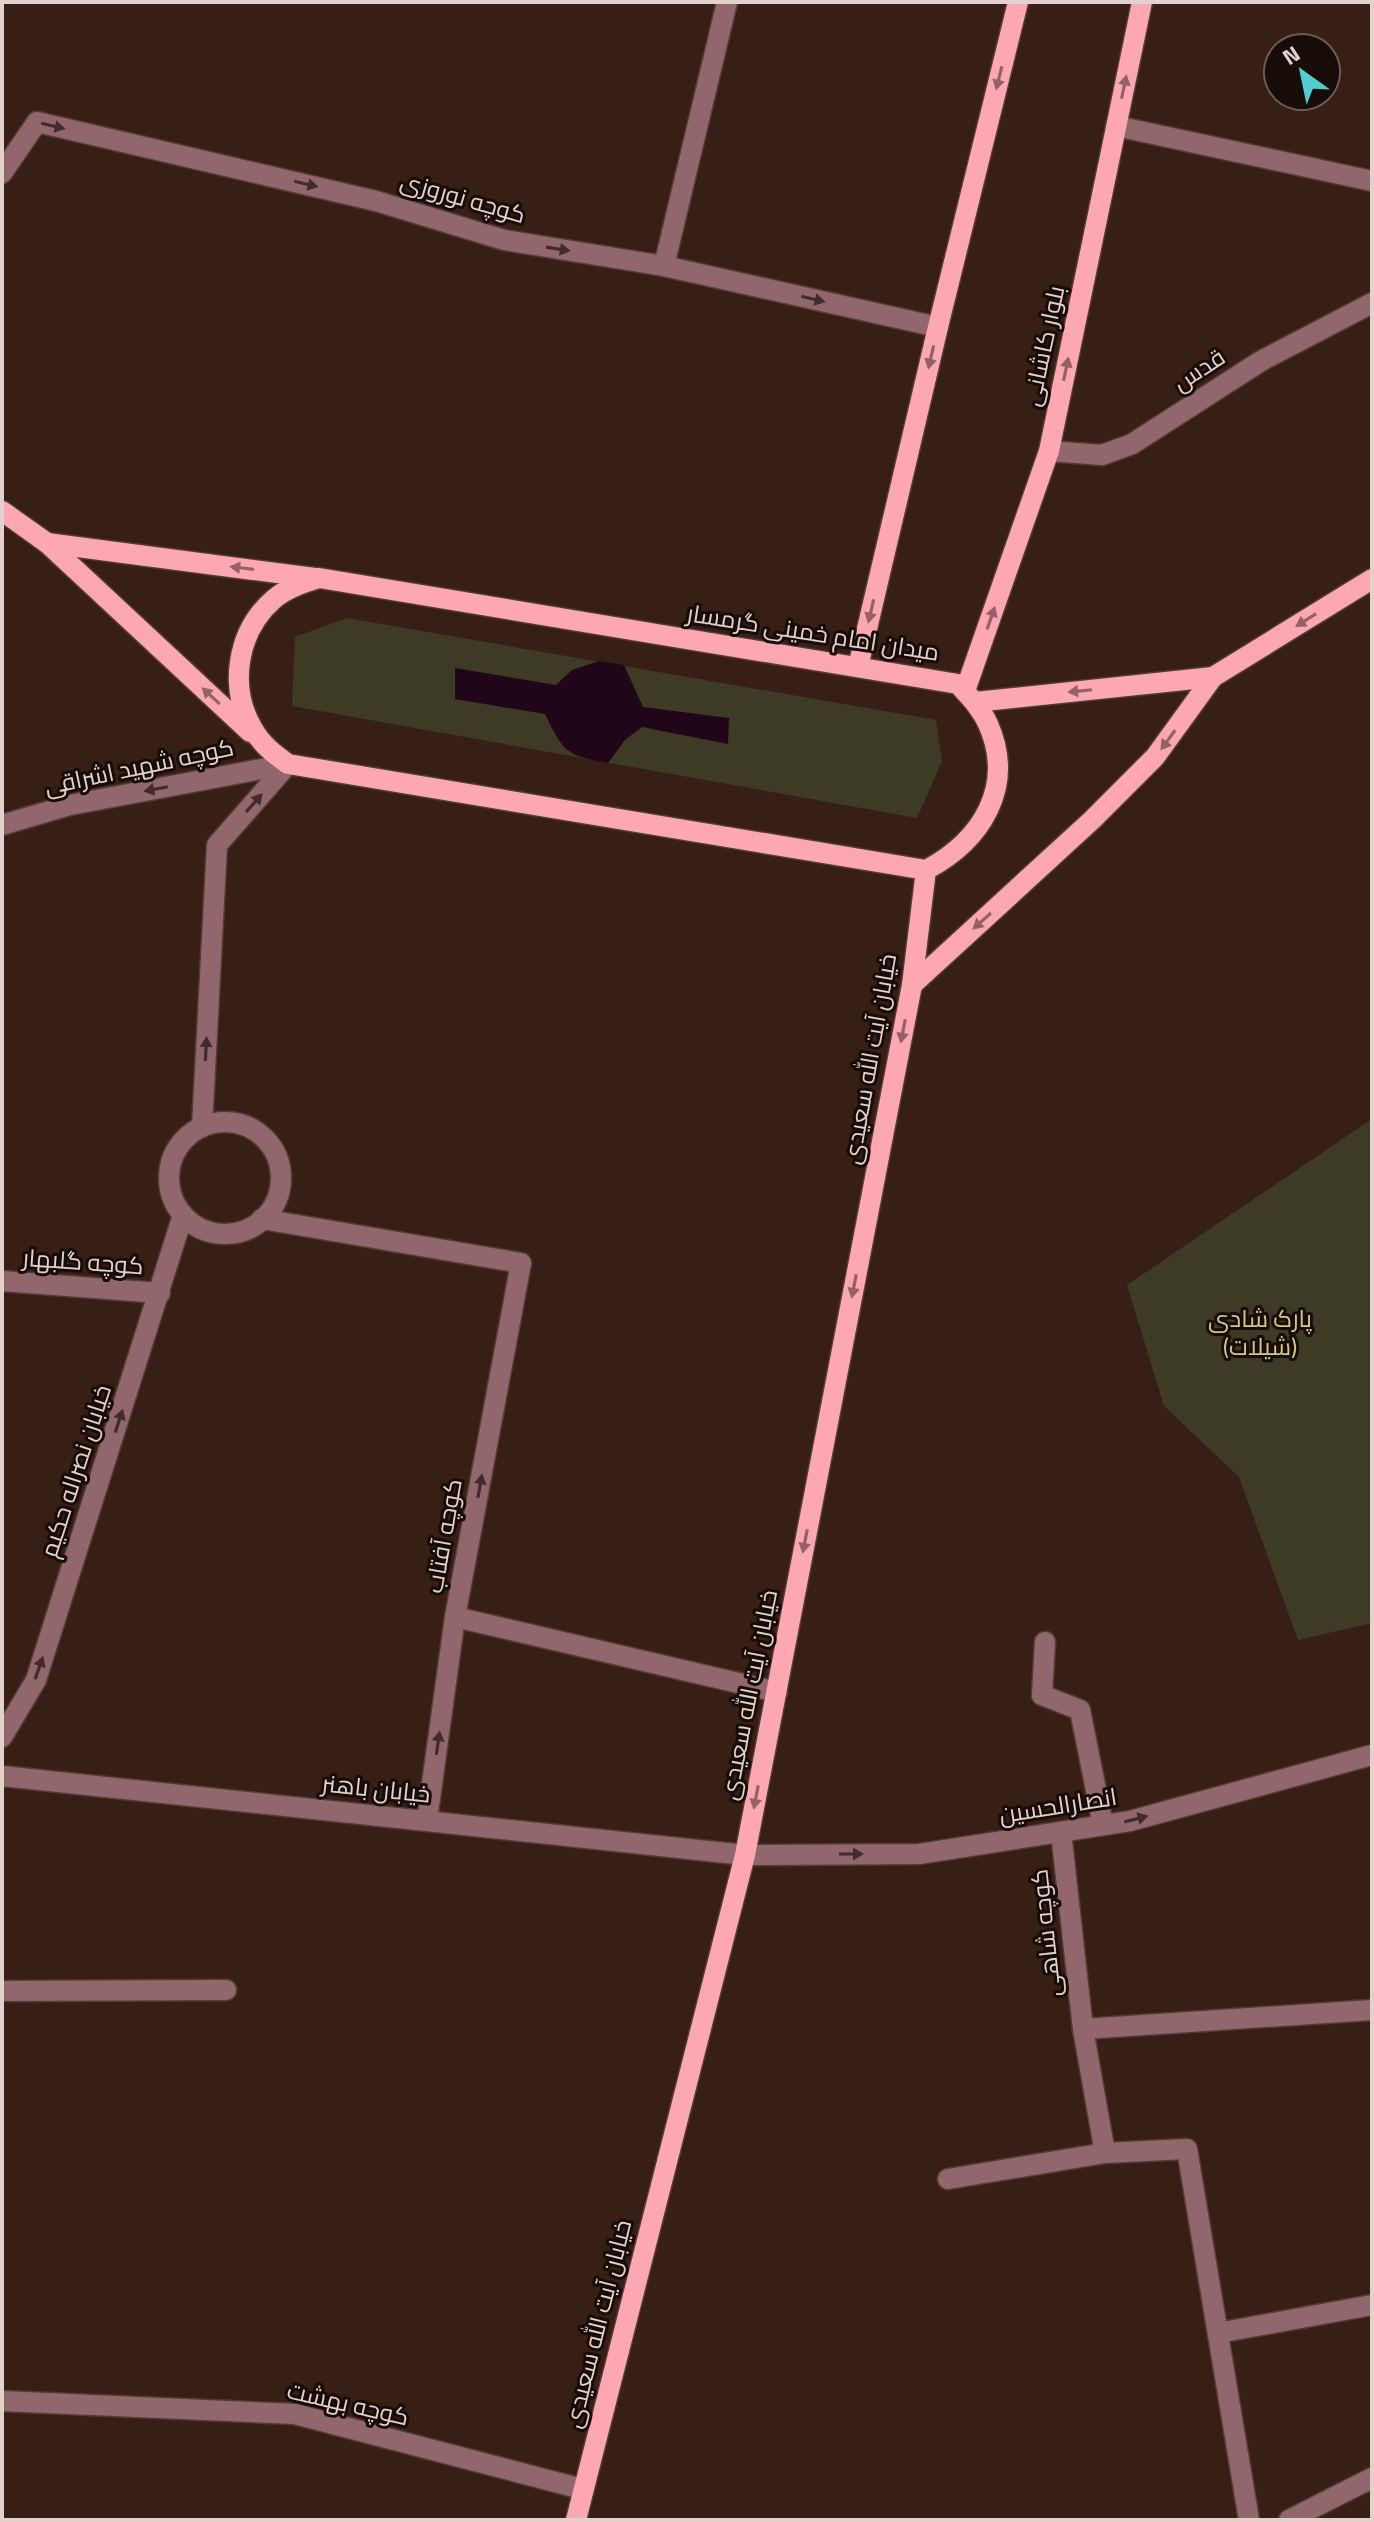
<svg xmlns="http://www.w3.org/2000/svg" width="1374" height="2522" font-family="'Titillium Web',Cairo,sans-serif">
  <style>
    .green { fill: #3d3b25 }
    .water { fill: #210519 }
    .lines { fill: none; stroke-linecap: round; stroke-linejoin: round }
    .minor-casing { stroke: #533c33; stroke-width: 23 }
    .major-casing { stroke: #533c33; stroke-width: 23 }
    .minor { stroke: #91676d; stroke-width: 20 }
    .major { stroke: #fda7b3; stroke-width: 20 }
    .oneway { fill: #966166 }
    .oneway2 { fill: #422c2b }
    .labels { text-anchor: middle; stroke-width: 6; stroke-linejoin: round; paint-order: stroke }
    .street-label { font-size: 24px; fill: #e3d2cc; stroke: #170c08 }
    .park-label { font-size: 24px; fill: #d0ca85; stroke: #170c08 }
  </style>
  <rect width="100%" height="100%" fill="#381f16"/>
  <g class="green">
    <path d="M347,618L936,720L942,761L917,818L292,706L295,637Z"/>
    <path d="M1372,1119V1623L1298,1640L1239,1477L1164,1406L1127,1285Z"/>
  </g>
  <path class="water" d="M599,661L624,665L643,707L729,718L728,744L642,727L625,740L608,763C566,755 564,753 545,714L455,699V668L556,685L572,670Z"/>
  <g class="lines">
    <defs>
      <g id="minor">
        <path d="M1116,126L1372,181"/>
        <path d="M2,173L37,122L376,201L504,240L664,266L938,327"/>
        <path d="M664,266L727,2"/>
        <path d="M1049,451L1102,455L1132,444L1261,361L1372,303"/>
        <path d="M2,825L70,805L288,764"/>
        <circle cx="225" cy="1178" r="56"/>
        <path d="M202,1127L217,845L288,764"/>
        <path d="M262,1219L521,1263L455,1617L427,1820"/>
        <path d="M2,1281L160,1293"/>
        <path d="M455,1617L777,1692"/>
        <path d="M1045,1642L1042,1695L1080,1710L1103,1825"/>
        <path d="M2,1737L36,1680L183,1215"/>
        <path d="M2,1776L745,1855L919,1854L1130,1821L1372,1755"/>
        <path d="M1061,1832L1083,2029L1105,2153L1187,2149L1249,2520"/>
        <path d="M2,1991L226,1990"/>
        <path d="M1083,2029L1372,2010"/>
        <path d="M948,2179L1105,2153"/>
        <path d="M1218,2333L1372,2305"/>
        <path d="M2,2401L295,2414L582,2489"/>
        <path d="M1289,2520L1372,2478"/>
      </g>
      <g id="major">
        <path d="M2,511L47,543L250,732"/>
        <path d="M47,543L315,578"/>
        <path d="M319,578L958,684C969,696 981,708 988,724C1016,787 981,841 926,870L288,764C274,754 261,744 253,729C228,687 237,631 274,599C287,588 303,583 319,578Z"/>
        <path d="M858,667L938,327L1018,2"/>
        <path d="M965,691L1049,451L1142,2"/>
        <path d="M975,702L1213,677"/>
        <path d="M912,985L1092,820L1155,757L1213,677L1372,579"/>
        <path d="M576,2520L745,1855L912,985L926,870"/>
      </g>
    </defs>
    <use href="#minor" class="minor-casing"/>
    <use href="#major" class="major-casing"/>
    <use href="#minor" class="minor"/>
    <use href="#major" class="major"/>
  </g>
  <defs><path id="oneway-solid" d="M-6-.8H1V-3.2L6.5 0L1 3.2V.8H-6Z" transform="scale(2)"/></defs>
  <g class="oneway">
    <use href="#oneway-solid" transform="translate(999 78) rotate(104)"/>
    <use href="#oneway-solid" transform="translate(1124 87) rotate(-78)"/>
    <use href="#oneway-solid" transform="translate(931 357) rotate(103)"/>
    <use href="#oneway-solid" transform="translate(1066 369) rotate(-78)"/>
    <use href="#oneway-solid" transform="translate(242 568) rotate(-173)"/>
    <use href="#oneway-solid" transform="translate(871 611) rotate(103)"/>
    <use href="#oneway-solid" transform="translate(991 618) rotate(-71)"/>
    <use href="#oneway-solid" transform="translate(1306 620) rotate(148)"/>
    <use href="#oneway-solid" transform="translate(1080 691) rotate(174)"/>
    <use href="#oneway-solid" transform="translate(211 696) rotate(-137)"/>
    <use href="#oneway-solid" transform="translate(1168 740) rotate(126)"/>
    <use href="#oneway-solid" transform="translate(982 921) rotate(138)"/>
    <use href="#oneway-solid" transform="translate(903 1031) rotate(101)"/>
    <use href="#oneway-solid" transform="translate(854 1286) rotate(101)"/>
    <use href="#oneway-solid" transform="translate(805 1541) rotate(101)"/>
    <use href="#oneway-solid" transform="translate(756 1797) rotate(101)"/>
  </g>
  <g class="oneway2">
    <use href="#oneway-solid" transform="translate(53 126) rotate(13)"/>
    <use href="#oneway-solid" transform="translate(306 184) rotate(13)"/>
    <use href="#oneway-solid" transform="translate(558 249) rotate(9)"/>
    <use href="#oneway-solid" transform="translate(813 299) rotate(13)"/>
    <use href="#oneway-solid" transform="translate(156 789) rotate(169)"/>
    <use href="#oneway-solid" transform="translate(254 803) rotate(-49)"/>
    <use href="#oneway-solid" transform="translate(206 1049) rotate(-87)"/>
    <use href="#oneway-solid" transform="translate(119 1421) rotate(-72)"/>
    <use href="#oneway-solid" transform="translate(480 1486) rotate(-80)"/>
    <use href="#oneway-solid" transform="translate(39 1668) rotate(-71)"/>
    <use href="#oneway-solid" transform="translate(438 1743) rotate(-82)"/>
    <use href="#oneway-solid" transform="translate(1136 1819) rotate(-14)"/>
    <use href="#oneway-solid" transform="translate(851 1854)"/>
  </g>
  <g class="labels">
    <g class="street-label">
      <text transform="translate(463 198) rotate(16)" y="8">کوچه نوروزی</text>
      <text transform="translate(1044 346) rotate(-78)" y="8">بلوار کاشانی</text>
      <text transform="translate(1199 370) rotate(-33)" y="8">قدس</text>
      <text transform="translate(813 633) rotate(9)" y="8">میدان امام خمینی گرمسار</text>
      <text transform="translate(139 767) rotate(-12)" y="8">کوچه شهید اشراقی</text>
      <text transform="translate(870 1059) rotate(-80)" y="8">خیابان آیت الله سعیدی</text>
      <text transform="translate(83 1262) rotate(4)" y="8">کوچه گلبهار</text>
      <text transform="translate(76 1471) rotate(-72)" y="8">خیابان نصراله حکیم</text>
      <text transform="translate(444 1536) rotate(-80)" y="8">کوچه آفتاب</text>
      <text transform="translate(749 1695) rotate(-79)" y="8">خیابان آیت الله سعیدی</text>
      <text transform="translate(376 1789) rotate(6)" y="8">خیابان باهنر</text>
      <text transform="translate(1058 1806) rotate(-9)" y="8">انصارالحسین</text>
      <text transform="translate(1046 1933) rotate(-96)" y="8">کوچه شاهی</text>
      <text transform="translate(598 2324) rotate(-76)" y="8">خیابان آیت الله سعیدی</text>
      <text transform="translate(348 2404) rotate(13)" y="8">کوچه بهشت</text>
    </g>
    <g class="park-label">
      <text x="1260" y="1327">پارک شادی<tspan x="1260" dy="28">(شیلات)</tspan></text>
    </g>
  </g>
  <rect width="1374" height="2522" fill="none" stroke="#e3d2cc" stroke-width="8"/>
  <g transform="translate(1302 72) rotate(327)"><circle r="38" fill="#170c08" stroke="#695b56" stroke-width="2"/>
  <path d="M0-6L14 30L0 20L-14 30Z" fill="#52ccd0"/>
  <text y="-12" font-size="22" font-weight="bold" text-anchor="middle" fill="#e3d2cc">N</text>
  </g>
</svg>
